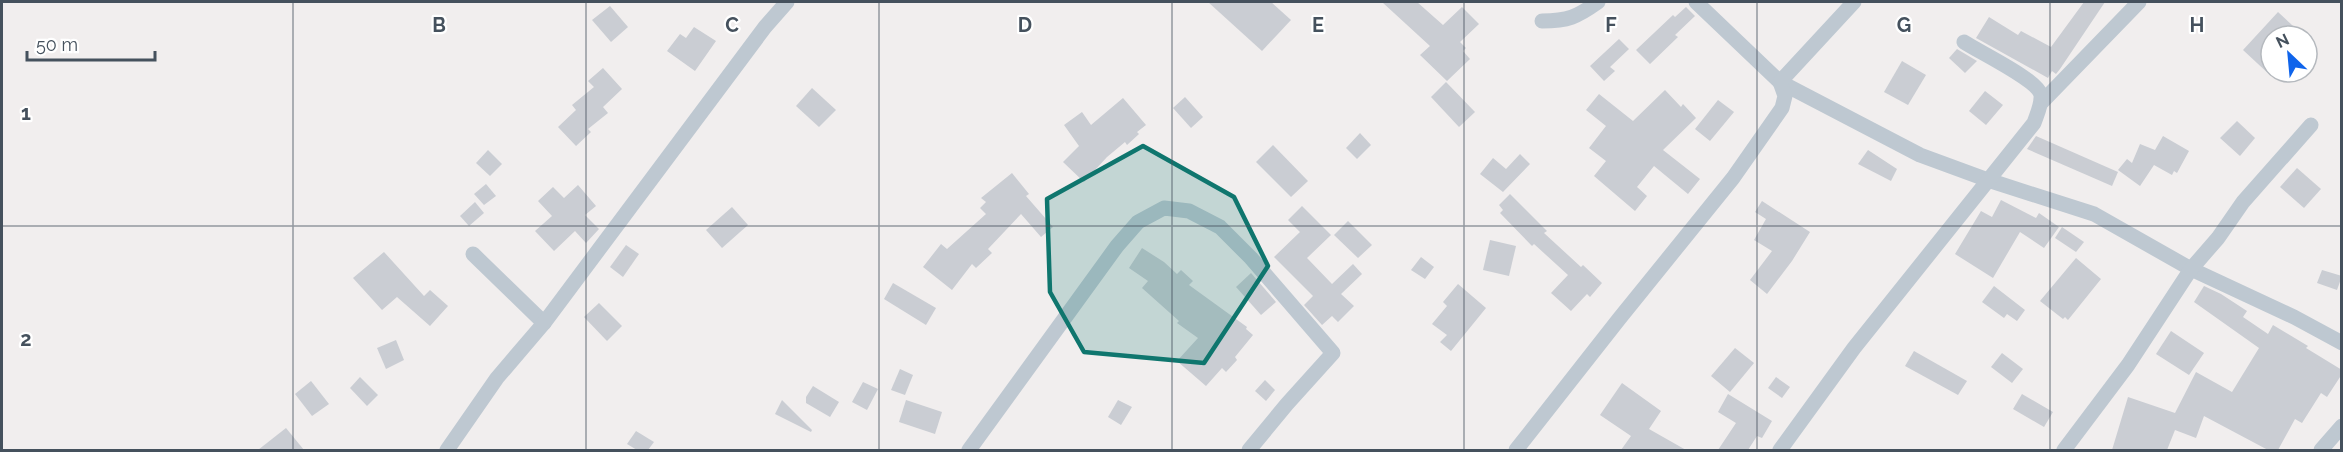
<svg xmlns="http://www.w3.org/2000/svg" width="2343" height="452" font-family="Raleway,sans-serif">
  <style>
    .building { fill: #cacdd3 }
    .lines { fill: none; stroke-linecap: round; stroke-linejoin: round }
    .minor { stroke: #bec8d1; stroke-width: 15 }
    .marked { fill: #0f766e; fill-opacity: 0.2; stroke: #0f766e; stroke-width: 4.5; stroke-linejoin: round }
    .grid { fill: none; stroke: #45515d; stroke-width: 1.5; stroke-opacity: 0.55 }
    .grid-label { font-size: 20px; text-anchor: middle; font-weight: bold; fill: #45515d; stroke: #fff; stroke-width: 4.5; stroke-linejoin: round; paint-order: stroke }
  </style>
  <rect width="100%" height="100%" fill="#f1eeee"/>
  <g class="building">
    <path d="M1208,2H1271L1291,20L1262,51Z"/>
    <path d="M1382,2H1417L1443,25L1462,7L1479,24L1460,42L1466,48L1463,51L1470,59L1447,81L1420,55L1430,46Z"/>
    <path d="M2084,2H2105L2060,69L2056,74L2052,71L2048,78L1976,38L1989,17L2018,35L2021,31L2051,47Z"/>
    <path d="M610,6L628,27L611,42L592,20Z"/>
    <path d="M1686,7L1695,16L1675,35L1678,37L1650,64L1636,50L1673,15L1675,17Z"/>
    <path d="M2278,12L2304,36H2271V76L2243,50Z"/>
    <path d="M694,27L716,41L695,71L667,51L680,34L686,38Z"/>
    <path d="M1619,39L1629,49L1610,67L1615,71L1604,81L1590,66Z"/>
    <path d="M1957,49L1977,61L1965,73L1949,58Z"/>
    <path d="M1902,61L1926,75L1908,105L1884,92Z"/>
    <path d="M603,68L622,89L603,107L608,113L588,129L591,132L576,146L558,127L576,110L572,105L594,87L588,81Z"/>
    <path d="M1446,82L1475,112L1459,127L1431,97Z"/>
    <path d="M812,88L836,110L819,127L796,106Z"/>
    <path d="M1665,90L1681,107L1683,104L1696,118L1663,150L1700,179L1688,194L1654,166L1637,187L1647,196L1635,211L1594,176L1606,161L1589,148L1606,126L1586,110L1599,94L1633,121Z"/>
    <path d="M1985,91L2003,105L1986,125L1969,111Z"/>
    <path d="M1185,97L1203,117L1191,128L1173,108Z"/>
    <path d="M1123,98L1146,125L1137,132L1139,134L1127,145L1125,142L1107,157L1084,182L1063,162L1079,146L1064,125L1082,112L1091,125Z"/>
    <path d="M1718,100L1734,112L1710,141L1695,129Z"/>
    <path d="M2237,121L2255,138L2240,156L2220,138Z"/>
    <path d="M1360,133L1371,145L1357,159L1346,148Z"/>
    <path d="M2036,136L2118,172L2112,186L2027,149Z"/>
    <path d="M2163,136L2189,151L2177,173L2174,171L2172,175L2154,165L2140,186L2118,170L2127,159L2132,163L2140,144L2155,150Z"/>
    <path d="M1273,145L1308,181L1291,197L1256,162Z"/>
    <path d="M488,150L502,164L490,176L476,163Z"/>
    <path d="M1868,150L1897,169L1891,181L1858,164Z"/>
    <path d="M1520,154L1530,164L1503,192L1480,174L1493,158L1506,169Z"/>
    <path d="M2297,168L2321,189L2304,208L2280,187Z"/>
    <path d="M1012,173L1029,194L1026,196L1053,227L1041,237L1021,214L988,249L992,253L976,268L972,264L952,290L923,267L941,244L947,249L986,214L980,208L986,202L981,198Z"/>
    <path d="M486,184L496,196L484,205L474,194Z"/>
    <path d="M578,185L596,206L585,215L599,229L586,243L575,231L554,251L535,231L552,216L538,201L553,187L564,198Z"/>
    <path d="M1510,194L1547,231L1544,233L1581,267L1583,265L1602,283L1590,297L1587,294L1571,311L1551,293L1568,275L1534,244L1532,246L1500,213L1503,210L1499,205Z"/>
    <path d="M2001,200L2036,218L2039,213L2059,227L2044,248L2020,232L1993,278L1955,254L1981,211L1992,217Z"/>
    <path d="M1762,201L1810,232L1792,261L1767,294L1750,280L1772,251L1754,240L1766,219L1755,212Z"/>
    <path d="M475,202L484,213L469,226L460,216Z"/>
    <path d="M1302,206L1331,235L1307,258L1332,284L1353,264L1362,274L1341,294L1354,306L1338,322L1332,316L1322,325L1304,305L1313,296L1274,257L1300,232L1288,220Z"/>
    <path d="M732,207L748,225L722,248L706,230Z"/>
    <path d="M1348,221L1372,245L1358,258L1334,235Z"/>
    <path d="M2062,227L2084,242L2076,252L2055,238Z"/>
    <path d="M1490,240L1516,246L1509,276L1483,270Z"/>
    <path d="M626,245L639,254L623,277L610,267Z"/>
    <path d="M1142,248L1164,262L1177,274L1181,270L1193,281L1189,285L1247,327L1246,329L1253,335L1235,357L1237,360L1226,372L1222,368L1206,386L1177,361L1198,338L1177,323L1179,321L1142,288L1148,281L1129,268Z"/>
    <path d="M384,252L424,296L430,290L448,306L430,326L397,297L382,310L353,278Z"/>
    <path d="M1421,257L1434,267L1425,279L1411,270Z"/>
    <path d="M2076,258L2101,279L2068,320L2065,317L2063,319L2040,301Z"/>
    <path d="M2322,270L2342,276L2337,290L2317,283Z"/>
    <path d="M1251,273L1276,302L1261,315L1236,287Z"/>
    <path d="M893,283L936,308L926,325L884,299Z"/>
    <path d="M1458,284L1486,308L1451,351L1440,342L1447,335L1432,324L1447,306L1443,302Z"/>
    <path d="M1994,286L2025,310L2017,321L2007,314L2004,318L1982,302Z"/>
    <path d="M2204,286L2221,294L2247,311L2243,317L2268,334L2273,325L2308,346L2306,348L2342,370V374L2327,397L2321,393L2302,423L2295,419L2278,450H2268L2204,416L2196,438L2175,430L2167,450H2112L2128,397L2175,413L2196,372L2232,392L2259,348L2194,302Z"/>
    <path d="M599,303L622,326L607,341L584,317Z"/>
    <path d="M2171,331L2204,353L2189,375L2156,354Z"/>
    <path d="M396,340L404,360L386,369L377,348Z"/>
    <path d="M1735,348L1754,363L1730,392L1711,376Z"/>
    <path d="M1914,351L1967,381L1958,395L1905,366Z"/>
    <path d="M2002,353L2023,369L2012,383L1991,367Z"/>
    <path d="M900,369L913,375L905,395L891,390Z"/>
    <path d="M360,377L378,395L367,406L350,388Z"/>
    <path d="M1776,377L1790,387L1782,398L1768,388Z"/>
    <path d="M1265,380L1275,390L1266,401L1255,391Z"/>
    <path d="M311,381L329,404L312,416L295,394Z"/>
    <path d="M863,382L878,389L867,410L852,402Z"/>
    <path d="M1622,383L1661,411L1649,429L1686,450H1621L1631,436L1600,415Z"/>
    <path d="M813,386L839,402L830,417L806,403V397Z"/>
    <path d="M1728,394L1772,421L1762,438L1757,436L1748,450H1718L1736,423L1718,412Z"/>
    <path d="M2022,394L2053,412L2044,427L2013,409Z"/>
    <path d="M782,400L812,430L811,432L775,414Z"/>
    <path d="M906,400L942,412L935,434L899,422Z"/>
    <path d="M1118,400L1132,407L1121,425L1108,417Z"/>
    <path d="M286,428L304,450H258Z"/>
    <path d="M636,431L654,442L648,450H637L627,444Z"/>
  </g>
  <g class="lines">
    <g class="minor">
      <path d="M1696,2L1780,82L1920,155L1988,180L2094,214L2191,269L2294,317L2342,343"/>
      <path d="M1542,21C1568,21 1577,17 1598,2"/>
      <path d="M2041,103L2139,2"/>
      <path d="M473,254L544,323"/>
      <path d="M447,450L497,378L544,323L765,27L787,2"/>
      <path d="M969,450L1117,246L1138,222L1164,208L1189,211L1220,227L1251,258L1333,353L1287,404L1249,450"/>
      <path d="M1516,450L1619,319L1733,178L1782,108L1785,96L1780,82L1854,2"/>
      <path d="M1780,450L1854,348L2034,123C2037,114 2042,104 2041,95C2038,80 1979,52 1964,42"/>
      <path d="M2064,450L2128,365L2191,269L2218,238L2243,202L2311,125"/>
      <path d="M2321,450L2342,426"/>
    </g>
  </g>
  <path class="marked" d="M1143,146L1234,197L1268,266L1204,363L1084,352L1050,292L1047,199Z"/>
  <path class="grid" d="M293,2V450M586,2V450M879,2V450M1172,2V450M1464,2V450M1757,2V450M2050,2V450M2,226H2342"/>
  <g class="grid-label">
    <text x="439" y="32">B</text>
    <text x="732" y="32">C</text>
    <text x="1025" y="32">D</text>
    <text x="1318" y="32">E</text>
    <text x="1611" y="32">F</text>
    <text x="1904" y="32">G</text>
    <text x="2197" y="32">H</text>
    <text x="26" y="120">1</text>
    <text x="26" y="346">2</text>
  </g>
  <rect width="2343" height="452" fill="none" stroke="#45515d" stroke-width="6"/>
  <g transform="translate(2289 54) rotate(334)"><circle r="28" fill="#ffffff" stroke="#b5b9be" stroke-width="1.5"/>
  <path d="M0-4.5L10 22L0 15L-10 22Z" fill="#0f64eb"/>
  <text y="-9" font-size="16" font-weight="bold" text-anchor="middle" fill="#45515d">N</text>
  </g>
  <path d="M27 51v9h128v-9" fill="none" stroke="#45515d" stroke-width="3"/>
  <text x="36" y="51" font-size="18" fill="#45515d" stroke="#ffffff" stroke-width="4.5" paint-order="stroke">50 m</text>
</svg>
